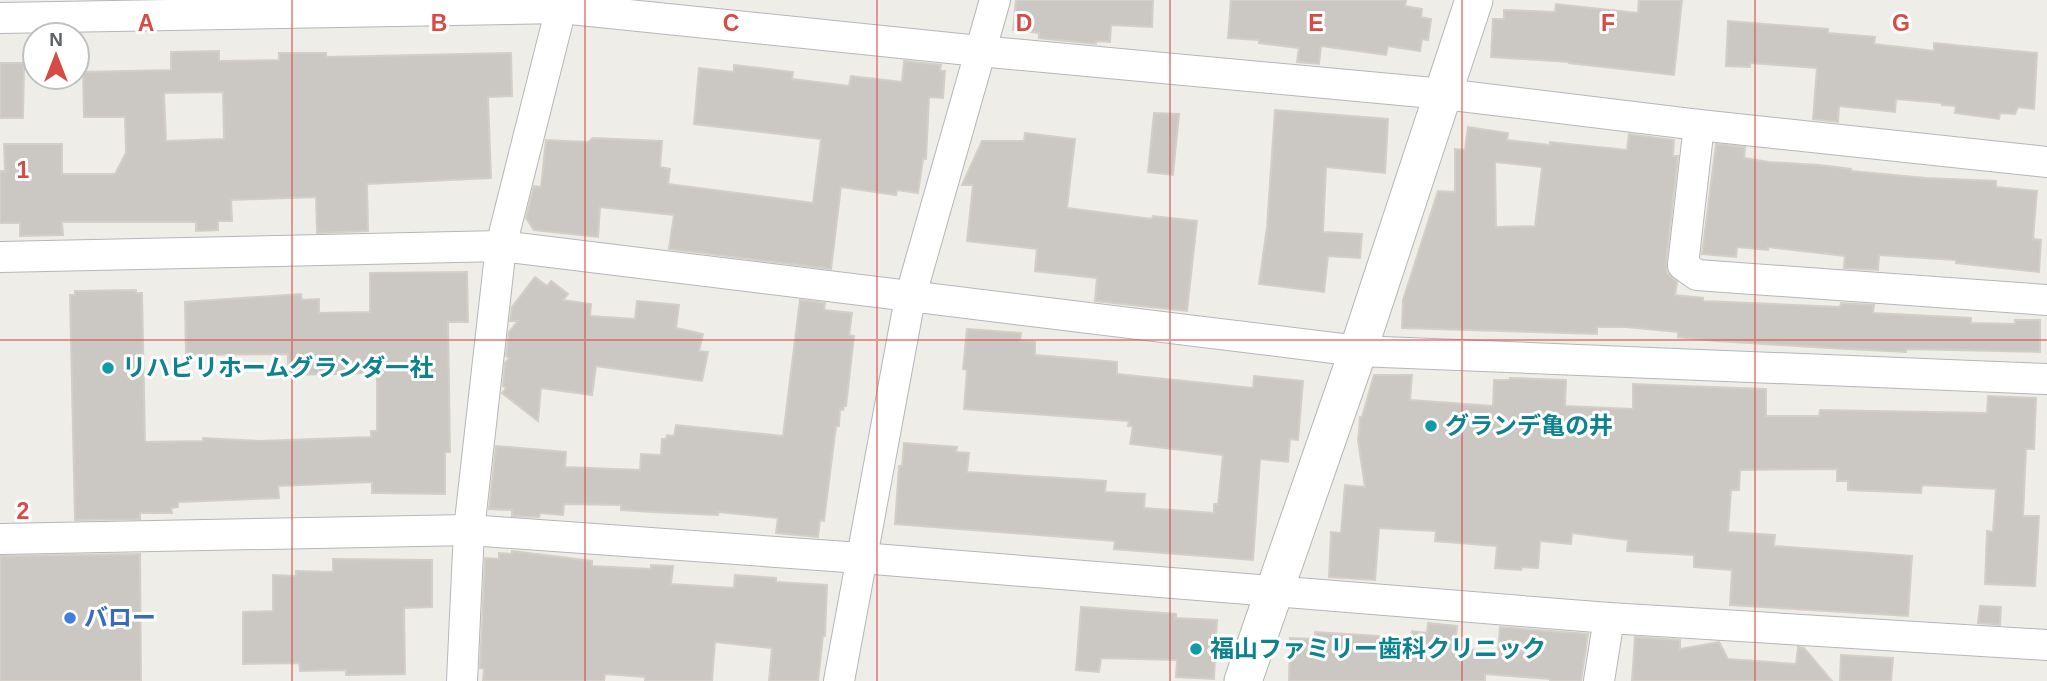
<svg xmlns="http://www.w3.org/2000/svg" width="2047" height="681" font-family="Helvetica,'Noto Sans JP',sans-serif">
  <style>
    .building { fill: #cbc8c4; stroke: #d3cfc6; stroke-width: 2; fill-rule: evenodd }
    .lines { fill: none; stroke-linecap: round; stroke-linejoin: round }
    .minor-casing { stroke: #b4b7ba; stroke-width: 32 }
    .tertiary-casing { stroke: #b4b7ba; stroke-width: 39 }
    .minor { stroke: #fff; stroke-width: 30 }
    .tertiary { stroke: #fff; stroke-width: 37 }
    .grid { fill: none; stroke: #d84a44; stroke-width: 2; stroke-opacity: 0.55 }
    .culture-dot { fill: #0f9aa8; stroke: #fff; stroke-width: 2.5 }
    .shop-dot { fill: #3f7fe0; stroke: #fff; stroke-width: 2.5 }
    .labels { text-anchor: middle; stroke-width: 6; stroke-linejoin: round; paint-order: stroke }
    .culture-label { font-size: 24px; font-weight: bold; fill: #0d838f; stroke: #fff; text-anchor: start }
    .shop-label { font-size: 24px; font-weight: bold; fill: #366cbe; stroke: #fff; text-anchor: start }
    .grid-label { font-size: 23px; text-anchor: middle; font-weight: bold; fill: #d84a44; stroke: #fff; stroke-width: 6; stroke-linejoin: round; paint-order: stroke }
  </style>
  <rect width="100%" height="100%" fill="#efede7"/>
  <g class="building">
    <path d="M1016,0H1153L1152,27L1111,25L1110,42L1096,41V44L1039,38V33L1013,30Z"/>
    <path d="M1231,0H1406L1405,6L1422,9L1421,17L1431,19L1428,40L1422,39L1420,51L1388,46L1386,55L1321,46L1319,64L1297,62L1299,48L1259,43V40L1228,38Z"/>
    <path d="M1639,0H1682L1674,75L1569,63V62L1491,57L1493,19H1504V10L1555,12L1556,4L1638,13Z"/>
    <path d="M1728,21L1828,29V33L1875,37L1874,44L1934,51V43L2037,53L2034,109L2018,107L2015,114L2000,113L1999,119L1955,113L1956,106L1942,105V103L1896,99L1895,112L1839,106L1838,122L1813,119L1817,68L1750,63V67L1726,66Z"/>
    <path d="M219,51V61L279,60V53H326V57L511,53L512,96L488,97L491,178L367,184L368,231L317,233L316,197L231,200L232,221H218V230L196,231V222H62L63,235L20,236V223H0V171H5L4,144H62V174H115L126,153L125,117H84L83,72L171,70V52ZM223,92L224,139L166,141L164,93Z"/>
    <path d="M904,61L941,65L940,71H945L943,98L929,97L926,159H923L918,193L897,190L896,195L841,187L831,269L669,249L674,215L600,207L598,237L534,230L526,218L534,186L541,187L546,140L588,142L593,138L662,141L660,167L670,169L668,184L813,203L821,139L694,124L699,68L734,72V65L793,72L792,79L849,86L851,76L902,82Z"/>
    <path d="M0,63H24L23,118H0Z"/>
    <path d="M1275,110L1388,119L1385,173L1326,167L1323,232L1362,234L1360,258L1328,256L1324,292L1259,284L1267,227Z"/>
    <path d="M1154,113L1179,114L1173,175L1148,172Z"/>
    <path d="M1468,127L1508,133L1507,140L1550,145V142L1627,150L1629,134L1674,140L1673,156H1678L1666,263L1667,273L1677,282L1675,295L1703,298V301L1840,307L1841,303L1874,305L1873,313L1971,318V323L2015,324V320H2040V352L1906,349V352L1829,348L1716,341L1678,337V332L1626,327H1597V334L1402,328L1403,300L1438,191L1455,192V149L1465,150ZM1495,162L1542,167L1535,226L1496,227Z"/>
    <path d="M1025,133L1075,139L1067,208L1152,219L1153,216L1197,221L1187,311L1095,301L1097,278L1035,271L1037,249L967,241L973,185H962L982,141H1024Z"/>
    <path d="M1716,144L1745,147L1744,158L1769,162L1819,165L1851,169V171L1926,178L1996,181V187L2037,191L2033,239L2041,240L2039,272L1956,263V260L1879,255L1878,270L1844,268L1845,256L1768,247V250L1737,247L1736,257L1702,254Z"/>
    <path d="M467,272L468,322H448L450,452H445V494L372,493V482L278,486L279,498L178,502V507L171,508L172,513H140V519L75,520L70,295H75V291L136,290V293H142L145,442L203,441V438L260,441L371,437V431H377V373L288,375V354L186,355L185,302L301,294L302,300L319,299V313L370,312V273Z"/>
    <path d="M535,277L547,286L551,281L568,294L563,300L591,304L590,316L635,319L637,301L679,305L676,328L703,334L699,351L708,352L702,381L596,366L592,395L541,388L538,421L502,393L506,388L503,386L505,363L509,358L506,356L509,332L518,321H510L512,307Z"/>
    <path d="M800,300L825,303L824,310L852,313L849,335L854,336L846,406H844L843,410L840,409L839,426H836L824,521L820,520L818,537L776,533L778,518L718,512V515L653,512L621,510V505L564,504L563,515L540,513L539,517L512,516V510L489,509L496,446L566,452L565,467L640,470L641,454L661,455L662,439H666L667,435L674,436L676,425L783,436Z"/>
    <path d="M967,329L1021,333L1020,341L1035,342V355L1117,362V374L1253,388L1254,376L1303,381L1298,440L1290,439L1288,462L1260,459L1253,560L1114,549L1115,541L895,524L899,466H902L904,443L957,447L956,452L969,453L967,472L1106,481L1105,492L1145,494L1144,508L1214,513V504H1218L1223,455L1130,444L1133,426H1128L1129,421L964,409L967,370L963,369Z"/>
    <path d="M1374,375H1412L1410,400L1493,406L1494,380H1509L1510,378L1566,380L1565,406L1633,409V384L1766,389V416H1819L1820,410L1987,413L1988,396L2036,398L2034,449H2026L2023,516H2039L2035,586L1985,584L1987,531L1993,532L1996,489L1922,485L1921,493L1848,490V481H1837V469L1740,470L1739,490H1731L1728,532L1775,535L1774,546L1912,556L1908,616L1730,605L1732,570L1694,567V555L1627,551L1628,540L1572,533L1571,544L1540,541L1538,568L1522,567L1521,570L1495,568L1497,546L1435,541L1436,531L1379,528L1375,580L1329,577L1331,532L1341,533L1345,485L1365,487L1358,440L1359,431L1360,417H1362Z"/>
    <path d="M512,551L592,561V566L651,569V565L673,566L671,584L734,588L735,575L776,578V582L827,585L825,636H823L818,681H769L772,648L715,642L712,681H645V677L605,674L604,681H483L484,669L480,668L485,558L499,559V553L512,554Z"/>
    <path d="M140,554L141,681H0V556Z"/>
    <path d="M333,559L432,560V607L404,608L405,674L346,675V670L300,671L299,663L243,664V612L273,611V575L296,576V571L333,572Z"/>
    <path d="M1980,606L2001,607L2000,625L1978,623Z"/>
    <path d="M1081,607L1176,614V618L1217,620L1214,679L1176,677L1177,660L1101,658L1099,672L1076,670Z"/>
    <path d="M1428,623L1457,626L1455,648L1498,652L1500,627L1588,634L1581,681H1550V679L1485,674V681H1289L1290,638L1315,639V632L1411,638L1412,631L1427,633Z"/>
    <path d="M1635,637L1680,640V649L1719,642L1728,659L1796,664L1798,647L1804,648L1832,681H1632Z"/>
    <path d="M1841,655L1893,658L1891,681H1840Z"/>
  </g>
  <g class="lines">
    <defs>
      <g id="minor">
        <path d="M0,18L561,8L979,51L1444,94L1699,125L2047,162"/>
        <path d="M1699,125L1683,265L1697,275L2047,300"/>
        <path d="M0,257L501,246L1358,351L2047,379"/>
        <path d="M0,539L469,530L861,558L1609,618L2047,645"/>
        <path d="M462,681L469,530L501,246L563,0"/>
        <path d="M839,681L910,298L995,0"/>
        <path d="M1599,681L1609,618"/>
      </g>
      <path id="tertiary" d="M1243,681L1358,351L1474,0"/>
    </defs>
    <use href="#minor" class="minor-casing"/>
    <use href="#tertiary" class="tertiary-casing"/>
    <use href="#minor" class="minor"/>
    <use href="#tertiary" class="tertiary"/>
  </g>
  <path class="grid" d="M292,0V681M585,0V681M877,0V681M1170,0V681M1462,0V681M1755,0V681M0,340H2047"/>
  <g class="culture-dot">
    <circle cx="108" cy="368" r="7"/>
    <circle cx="1431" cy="426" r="7"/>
    <circle cx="1196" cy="649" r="7"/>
  </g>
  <circle class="shop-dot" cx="70" cy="618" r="7"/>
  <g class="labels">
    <g class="culture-label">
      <text x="122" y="376">リハビリホームグランダ一社</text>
      <text x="1445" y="434">グランデ亀の井</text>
      <text x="1210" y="657">福山ファミリー歯科クリニック</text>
    </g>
    <g class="shop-label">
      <text x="84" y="626">バロー</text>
    </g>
  </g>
  <g class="grid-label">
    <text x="146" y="31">A</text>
    <text x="439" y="31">B</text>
    <text x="731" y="31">C</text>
    <text x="1024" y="31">D</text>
    <text x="1316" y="31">E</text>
    <text x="1608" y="31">F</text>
    <text x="1901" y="31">G</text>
    <text x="23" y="178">1</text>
    <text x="23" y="519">2</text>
  </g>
  <g transform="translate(56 56)"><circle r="33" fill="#ffffff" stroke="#bfc0c2" stroke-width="2"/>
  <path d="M0-5L12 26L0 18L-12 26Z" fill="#d84a44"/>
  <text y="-10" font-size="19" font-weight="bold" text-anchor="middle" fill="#5f6266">N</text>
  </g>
</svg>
